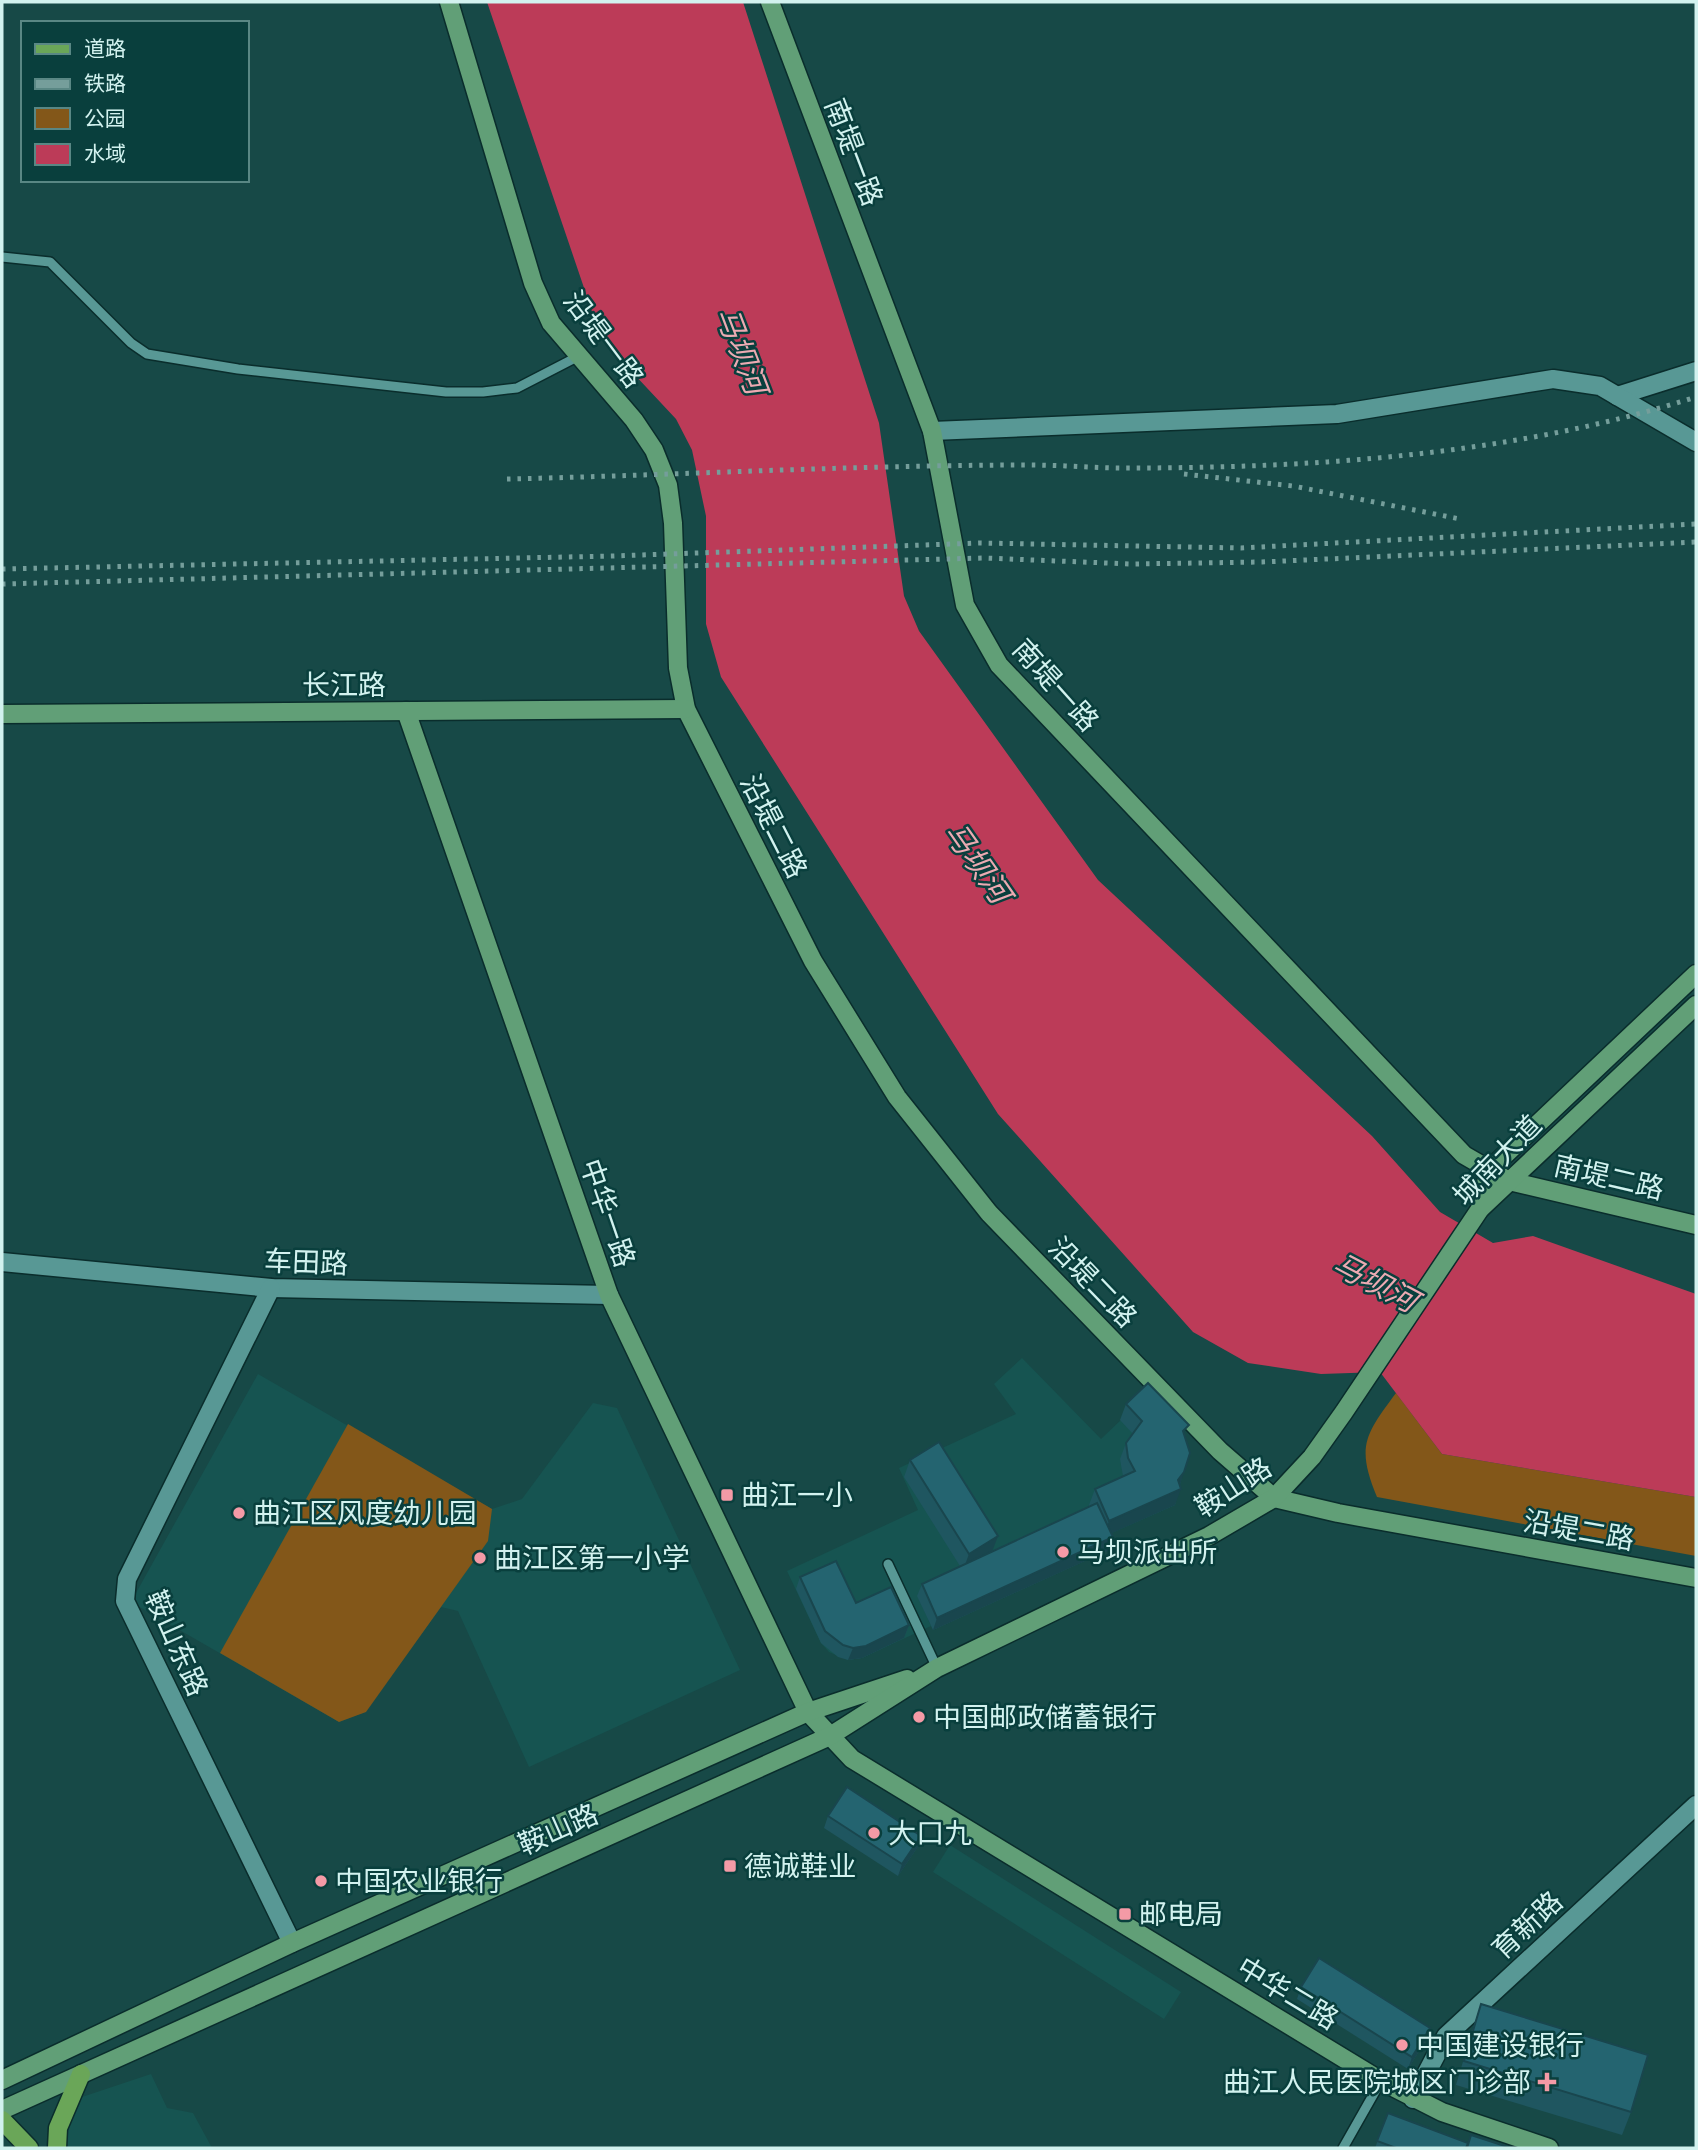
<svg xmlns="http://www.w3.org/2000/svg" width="1698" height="2150" font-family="Spectral,'Noto Sans SC',serif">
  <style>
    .built { fill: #165451 }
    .green { fill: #835719 }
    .water { fill: #bc3b58 }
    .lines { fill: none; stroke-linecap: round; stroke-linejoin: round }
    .lane-casing { stroke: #0a2d2c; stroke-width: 12 }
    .street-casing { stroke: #0a2d2c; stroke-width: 21 }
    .secondary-casing { stroke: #0a2d2c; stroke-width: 21 }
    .primary-casing { stroke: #0a2d2c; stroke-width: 21 }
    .lane { stroke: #589895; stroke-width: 9 }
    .street { stroke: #589895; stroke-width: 18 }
    .secondary { stroke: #619f77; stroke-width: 18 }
    .primary { stroke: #6aa658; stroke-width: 18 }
    .rail { stroke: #759e9b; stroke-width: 5; stroke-dasharray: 3.5 7; stroke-linecap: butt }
    .wall { fill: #1f5660 }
    .shaded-wall { fill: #19464e }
    .building { fill: #246470; stroke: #19464e; stroke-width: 2 }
    .poi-dot { fill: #f49aa6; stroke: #093f3d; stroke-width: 2.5 }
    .labels { text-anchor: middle; stroke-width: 5; stroke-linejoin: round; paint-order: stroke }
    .street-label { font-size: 28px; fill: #d2f2ef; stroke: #093f3d }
    .poi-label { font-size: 28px; fill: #d2f2ef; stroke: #093f3d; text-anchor: start }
    .water-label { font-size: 30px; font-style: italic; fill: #ecaab2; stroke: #093f3d }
  </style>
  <rect width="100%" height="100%" fill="#174947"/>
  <g class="built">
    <path d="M1022,1358L1101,1439L1142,1400L1184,1470L1175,1505L1103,1537L918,1596L931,1626L862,1658L848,1660L829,1652L821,1643L787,1571L918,1510L899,1468L1016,1414L994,1384Z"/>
    <path d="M258,1374L492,1509L522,1499L593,1403L617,1408L740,1670L529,1767L458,1611L441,1607L365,1712L339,1722L131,1602Z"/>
    <path d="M950,1845L1181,1992L1164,2019L933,1872Z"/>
    <path d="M151,2074L167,2108L193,2113L212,2148H63L73,2108L82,2097Z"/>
  </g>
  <g class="green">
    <path d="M1396,1393L1442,1454L1696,1497V1556L1377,1497C1356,1446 1365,1435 1396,1393Z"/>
    <path d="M348,1424L492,1509L488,1541L366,1712L339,1722L220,1653Z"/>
  </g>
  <path class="water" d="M487,2H743L879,423L904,596L919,631L1098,880L1372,1136L1440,1212L1493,1243L1533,1236L1696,1294V1497L1442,1454L1380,1372L1321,1374L1248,1363L1193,1332L998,1114L721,677L706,624V516L692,450L676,419L618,357L599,332Z"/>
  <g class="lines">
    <defs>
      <g id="lane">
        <path d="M2,257L50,262L131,343L147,354L238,369L446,392H483L517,388L577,357"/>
        <path d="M888,1564L937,1668"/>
        <path d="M1343,2148L1381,2081"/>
      </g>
      <g id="street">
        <path d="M1617,396L1696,371"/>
        <path d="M932,431L1337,414L1553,379L1600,386L1696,442"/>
        <path d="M2,1262L271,1288L609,1295"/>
        <path d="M271,1288L127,1579L125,1601L292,1943"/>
        <path d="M1413,2099L1446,2036L1696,1805"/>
      </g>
      <g id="secondary">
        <path d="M449,2L533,283L551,323L634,420L654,450L668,485L673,523L678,668L686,709L813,961L897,1097L989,1213L1220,1451L1274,1498L1338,1513L1696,1578"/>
        <path d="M770,2L932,431L965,605L999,665L1464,1155L1509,1181L1696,1225"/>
        <path d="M406,711L609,1295L808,1712L852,1759L1381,2081L1442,2112L1549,2148"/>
        <path d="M2,714L686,709"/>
        <path d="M1480,1209L1489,1170L1696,974"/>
        <path d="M2,2080L292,1943L808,1712L907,1679"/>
        <path d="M2,2110L830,1736L937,1668L1209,1536L1274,1498L1312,1457L1344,1412L1480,1209L1696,1005"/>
      </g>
      <g id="primary">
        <path d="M2,2120L29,2148"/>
        <path d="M57,2148L58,2128L81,2074"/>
      </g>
    </defs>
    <use href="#lane" class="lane-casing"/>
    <use href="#street" class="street-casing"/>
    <use href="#secondary" class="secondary-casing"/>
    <use href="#primary" class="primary-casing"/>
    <use href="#lane" class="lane"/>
    <use href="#street" class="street"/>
    <use href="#secondary" class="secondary"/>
    <use href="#primary" class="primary"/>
    <g class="rail">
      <path d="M1184,474L1293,486L1460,519"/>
      <path d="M507,479C681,475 856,465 1030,465C1062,465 1094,468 1126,468C1317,468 1514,455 1696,397"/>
      <path d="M2,569L613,556L981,543L1241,548L1696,524"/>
      <path d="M2,584L984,558L1131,564L1262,562L1696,542"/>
    </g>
  </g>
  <g class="wall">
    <path d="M1126,1404L1185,1437L1180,1485L1175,1505L1111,1533L1109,1550L933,1630L917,1596L922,1584L960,1566L904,1477L910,1460L993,1551L1089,1507V1505L1095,1489L1123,1476L1120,1459L1126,1443L1133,1434L1120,1420Z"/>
    <path d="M800,1577L909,1625L904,1638L862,1658L848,1660L838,1657L821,1643L796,1589Z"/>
    <path d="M828,1816L921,1836L917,1848L898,1876L824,1828Z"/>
    <path d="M1301,1987L1430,2028L1426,2040L1408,2069L1297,1999Z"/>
    <path d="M1481,2004L1631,2112L1622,2135L1456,2085L1473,2028Z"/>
    <path d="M1388,2113L1468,2143L1511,2148H1375Z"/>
  </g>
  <g class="shaded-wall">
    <path d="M1184,1472L1179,1488L1181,1489L1175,1505L1103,1537L1109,1521L1178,1480Z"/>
    <path d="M998,1536L992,1552L963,1570L969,1554Z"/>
    <path d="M1113,1537L1109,1550L933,1630L937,1618Z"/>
    <path d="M909,1625L904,1638L862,1658L848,1660L853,1648Z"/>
    <path d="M921,1836L917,1848L898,1876L902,1864Z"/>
    <path d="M1430,2028L1426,2040L1408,2069L1412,2057Z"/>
  </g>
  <g class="building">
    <path d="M1148,1383L1189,1425L1183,1431L1190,1453L1184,1472L1178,1480L1181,1489L1109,1521L1095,1489L1135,1471L1128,1458L1126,1443L1142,1421L1126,1404Z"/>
    <path d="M939,1442L998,1536L969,1554L910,1460Z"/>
    <path d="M1097,1503L1113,1537L937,1618L922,1584Z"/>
    <path d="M836,1561L856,1603L891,1587L909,1625L866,1646L853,1648L843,1645L825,1631L800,1577Z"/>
    <path d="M847,1787L921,1836L902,1864L828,1816Z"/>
    <path d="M1319,1958L1430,2028L1412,2057L1301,1987Z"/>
    <path d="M1481,2004L1648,2055L1631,2112L1464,2061Z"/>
    <path d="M1388,2113L1468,2143L1466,2148H1396L1377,2141Z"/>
    <path d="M1471,2135L1511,2148H1467Z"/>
  </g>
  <g class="poi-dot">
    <rect x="720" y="1488" width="14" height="14" rx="3.5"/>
    <circle cx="239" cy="1513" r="7"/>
    <circle cx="1063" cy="1552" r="7"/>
    <circle cx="480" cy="1558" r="7"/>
    <circle cx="919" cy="1717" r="7"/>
    <circle cx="874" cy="1833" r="7"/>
    <rect x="723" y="1859" width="14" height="14" rx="3.5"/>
    <circle cx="321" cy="1881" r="7"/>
    <rect x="1118" y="1907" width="14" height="14" rx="3.5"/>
    <circle cx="1402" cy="2045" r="7"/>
    <path d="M1543.5 2071.5h7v7h7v7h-7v7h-7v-7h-7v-7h7z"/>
  </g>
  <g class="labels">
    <g class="street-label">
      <text transform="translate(854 152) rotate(69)" y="10">南堤一路</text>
      <text transform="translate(604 339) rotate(53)" y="10">沿堤一路</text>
      <text x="344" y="695">长江路</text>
      <text transform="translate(1056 685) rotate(48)" y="10">南堤一路</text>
      <text transform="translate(774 826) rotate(63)" y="10">沿堤二路</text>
      <text transform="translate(1497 1160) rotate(-46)" y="10">城南大道</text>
      <text transform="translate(1609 1177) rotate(13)" y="10">南堤二路</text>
      <text transform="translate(608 1213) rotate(71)" y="10">中华一路</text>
      <text transform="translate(306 1262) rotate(2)" y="10">车田路</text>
      <text transform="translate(1093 1282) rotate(46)" y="10">沿堤二路</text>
      <text transform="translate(1233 1487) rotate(-33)" y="10">鞍山路</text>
      <text transform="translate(1579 1530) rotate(10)" y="10">沿堤二路</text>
      <text transform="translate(177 1643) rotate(66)" y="10">鞍山东路</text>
      <text transform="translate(558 1829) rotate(-24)" y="10">鞍山路</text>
      <text transform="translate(1527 1925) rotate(-43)" y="10">育新路</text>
      <text transform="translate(1288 1993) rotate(31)" y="10">中华二路</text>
    </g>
    <g class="poi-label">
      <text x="741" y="1505">曲江一小</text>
      <text x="253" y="1523">曲江区风度幼儿园</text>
      <text x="1077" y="1562">马坝派出所</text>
      <text x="494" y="1568">曲江区第一小学</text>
      <text x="933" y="1727">中国邮政储蓄银行</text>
      <text x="888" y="1843">大口九</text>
      <text x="744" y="1876">德诚鞋业</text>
      <text x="335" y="1891">中国农业银行</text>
      <text x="1139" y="1924">邮电局</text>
      <text x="1416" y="2055">中国建设银行</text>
      <text x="1531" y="2092" text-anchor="end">曲江人民医院城区门诊部</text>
    </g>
    <g class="water-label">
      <text transform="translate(741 351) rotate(69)" y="10">马坝河</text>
      <text transform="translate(977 863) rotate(55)" y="10">马坝河</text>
      <text transform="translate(1375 1283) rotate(28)" y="10">马坝河</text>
    </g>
  </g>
  <rect width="1698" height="2150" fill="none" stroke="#d2f2ef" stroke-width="7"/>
  <rect x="21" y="21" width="228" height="161" fill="#093f3d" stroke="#598784" stroke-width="2"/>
  <rect x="35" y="44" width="35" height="10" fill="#6aa658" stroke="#598784" stroke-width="2"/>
  <text x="84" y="56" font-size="21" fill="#d2f2ef">道路</text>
  <rect x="35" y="79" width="35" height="10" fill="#759e9b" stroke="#598784" stroke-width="2"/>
  <text x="84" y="91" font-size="21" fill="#d2f2ef">铁路</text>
  <rect x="35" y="108" width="35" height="21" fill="#835719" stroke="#598784" stroke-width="2"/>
  <text x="84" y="126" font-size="21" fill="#d2f2ef">公园</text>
  <rect x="35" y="144" width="35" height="21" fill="#bc3b58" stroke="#598784" stroke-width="2"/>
  <text x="84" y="161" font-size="21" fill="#d2f2ef">水域</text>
</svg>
